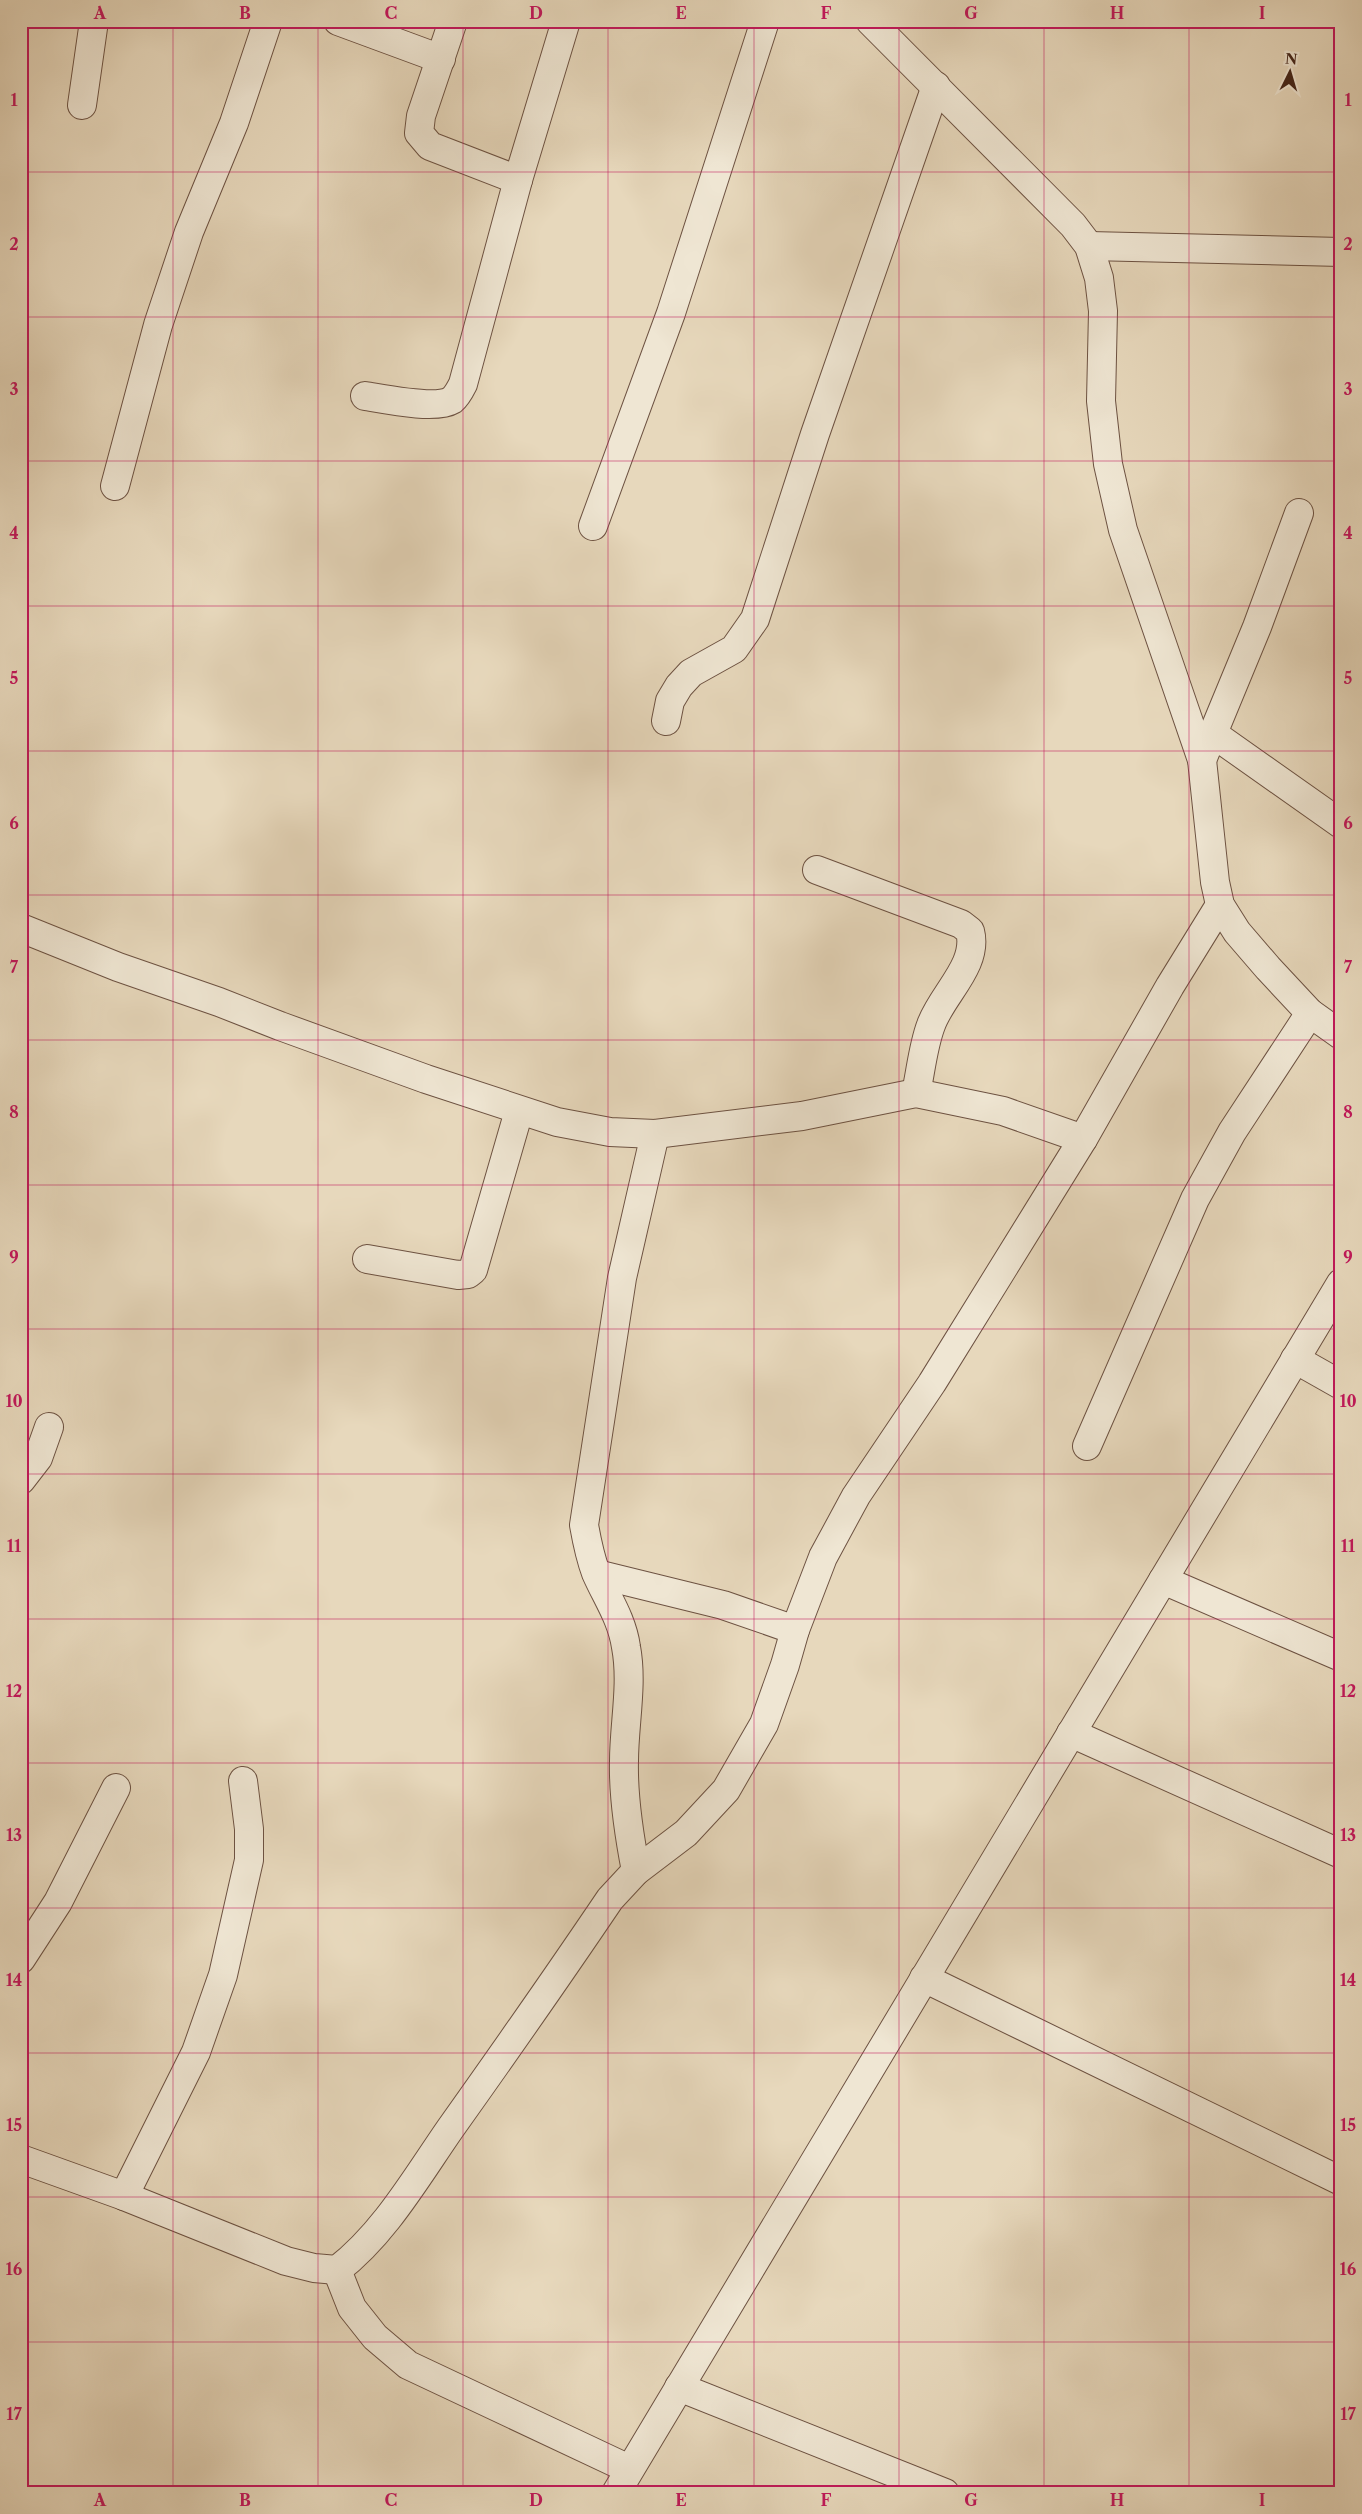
<svg xmlns="http://www.w3.org/2000/svg" width="1362" height="2514" font-family="'Libre Caslon Text',serif">
  <style>
    .lines { fill: none; stroke-linecap: round; stroke-linejoin: round }
    .minor-casing { stroke: #6d5242; stroke-width: 30 }
    .minor { stroke: #efe6d3; stroke-width: 28 }
    .grid { fill: none; stroke: #c2185b; stroke-width: 1; stroke-opacity: 0.55 }
    .neatline { fill: none; stroke: #c2185b; stroke-width: 2 }
    .grid-label { font-size: 16px; text-anchor: middle; font-weight: bold; fill: #c2185b }
  </style>
  <rect width="100%" height="100%" fill="#e7d8bc"/>
  <filter id="stains"><feTurbulence type="fractalNoise" baseFrequency=".004" numOctaves="4"/><feColorMatrix values="0 0 0 0 .2 0 0 0 0 .09 0 0 0 0 .02 0 0 0 .5 -.17"/></filter>
  <radialGradient id="worn" r=".72"><stop offset=".6" stop-color="#630" stop-opacity="0"/><stop offset="1" stop-color="#630" stop-opacity=".3"/></radialGradient>
  <g class="lines">
    <defs>
      <g id="minor">
        <path d="M338,21L441,59"/>
        <path d="M453,21L421,116L419,133L430,146L518,180"/>
        <path d="M870,21L1073,225L1089,246L1099,278L1103,311L1101,401L1108,464L1123,530L1202,760L1215,882L1220,905L1237,932L1268,968L1310,1013L1341,1035"/>
        <path d="M82,105L94,21"/>
        <path d="M1089,246L1341,252"/>
        <path d="M365,396C384,399 436,410 452,400C457,396 460,390 463,384L518,180L566,21"/>
        <path d="M115,486L158,325L189,232L234,123L268,21"/>
        <path d="M593,526L671,313L765,21"/>
        <path d="M666,721L670,701L679,686L691,673L734,649L755,619L815,434L936,86"/>
        <path d="M1212,733L1341,824"/>
        <path d="M1202,760L1257,627L1299,513"/>
        <path d="M817,870L961,924L970,931C979,965 942,994 931,1025C923,1046 921,1070 916,1093"/>
        <path d="M21,928L118,967L219,1002L280,1026L426,1079L557,1122L610,1132L655,1134L802,1116L916,1093L1003,1111L1083,1139"/>
        <path d="M367,1259L458,1275L468,1274L473,1270L519,1111"/>
        <path d="M1295,1359L1341,1385"/>
        <path d="M1087,1446L1195,1199L1232,1132L1310,1013"/>
        <path d="M21,1480L38,1458L49,1427"/>
        <path d="M597,1574L723,1605L795,1630"/>
        <path d="M1163,1580L1341,1657"/>
        <path d="M1071,1733L1341,1854"/>
        <path d="M636,1871C629,1835 623,1798 624,1761C624,1724 633,1684 626,1647C622,1619 607,1598 596,1573C590,1557 587,1542 584,1525L622,1278L655,1134"/>
        <path d="M21,1959L58,1902L116,1788"/>
        <path d="M924,1978L1341,2181"/>
        <path d="M21,2159L124,2196L286,2261L314,2268L337,2270C384,2234 416,2178 450,2129C504,2053 558,1976 610,1899L636,1871L686,1833L726,1790L764,1724L785,1665L795,1630L823,1557L856,1496L932,1383L1083,1139L1170,986L1220,905"/>
        <path d="M124,2196L196,2052L223,1975L249,1860V1829L243,1781"/>
        <path d="M337,2270L352,2308L375,2337L408,2365L629,2469"/>
        <path d="M679,2387L945,2493"/>
        <path d="M616,2493L1341,1283"/>
      </g>
    </defs>
    <use href="#minor" class="minor-casing"/>
    <use href="#minor" class="minor"/>
  </g>
  <path class="grid" d="M173,21V2493M318,21V2493M463,21V2493M608,21V2493M754,21V2493M899,21V2493M1044,21V2493M1189,21V2493M21,172H1341M21,317H1341M21,461H1341M21,606H1341M21,751H1341M21,895H1341M21,1040H1341M21,1185H1341M21,1329H1341M21,1474H1341M21,1619H1341M21,1763H1341M21,1908H1341M21,2053H1341M21,2197H1341M21,2342H1341"/>
  <rect width="1362" height="2514" fill="none" stroke="#e7d8bc" stroke-width="55"/>
  <g transform="translate(1290 72) rotate(5)" stroke="#efe6d3" stroke-width="4" paint-order="stroke">
  <path d="M0-4L9 19L0 12L-9 19Z" fill="#44261a"/>
  <text y="-8" font-size="14" font-weight="bold" text-anchor="middle" fill="#44261a">N</text>
  </g>
  <rect x="28" y="28" width="1306" height="2458" class="neatline"/>
  <g class="grid-label">
    <text x="100" y="19">A</text>
    <text x="245" y="19">B</text>
    <text x="391" y="19">C</text>
    <text x="536" y="19">D</text>
    <text x="681" y="19">E</text>
    <text x="826" y="19">F</text>
    <text x="971" y="19">G</text>
    <text x="1117" y="19">H</text>
    <text x="1262" y="19">I</text>
    <text x="14" y="106">1</text>
    <text x="1348" y="106">1</text>
    <text x="14" y="250">2</text>
    <text x="1348" y="250">2</text>
    <text x="14" y="395">3</text>
    <text x="1348" y="395">3</text>
    <text x="14" y="539">4</text>
    <text x="1348" y="539">4</text>
    <text x="14" y="684">5</text>
    <text x="1348" y="684">5</text>
    <text x="14" y="829">6</text>
    <text x="1348" y="829">6</text>
    <text x="14" y="973">7</text>
    <text x="1348" y="973">7</text>
    <text x="14" y="1118">8</text>
    <text x="1348" y="1118">8</text>
    <text x="14" y="1263">9</text>
    <text x="1348" y="1263">9</text>
    <text x="14" y="1407">10</text>
    <text x="1348" y="1407">10</text>
    <text x="14" y="1552">11</text>
    <text x="1348" y="1552">11</text>
    <text x="14" y="1697">12</text>
    <text x="1348" y="1697">12</text>
    <text x="14" y="1841">13</text>
    <text x="1348" y="1841">13</text>
    <text x="14" y="1986">14</text>
    <text x="1348" y="1986">14</text>
    <text x="14" y="2131">15</text>
    <text x="1348" y="2131">15</text>
    <text x="14" y="2275">16</text>
    <text x="1348" y="2275">16</text>
    <text x="14" y="2420">17</text>
    <text x="1348" y="2420">17</text>
    <text x="100" y="2506">A</text>
    <text x="245" y="2506">B</text>
    <text x="391" y="2506">C</text>
    <text x="536" y="2506">D</text>
    <text x="681" y="2506">E</text>
    <text x="826" y="2506">F</text>
    <text x="971" y="2506">G</text>
    <text x="1117" y="2506">H</text>
    <text x="1262" y="2506">I</text>
  </g>
  <rect width="100%" height="100%" filter="url(#stains)"/>
  <rect width="100%" height="100%" fill="url(#worn)"/>
</svg>
